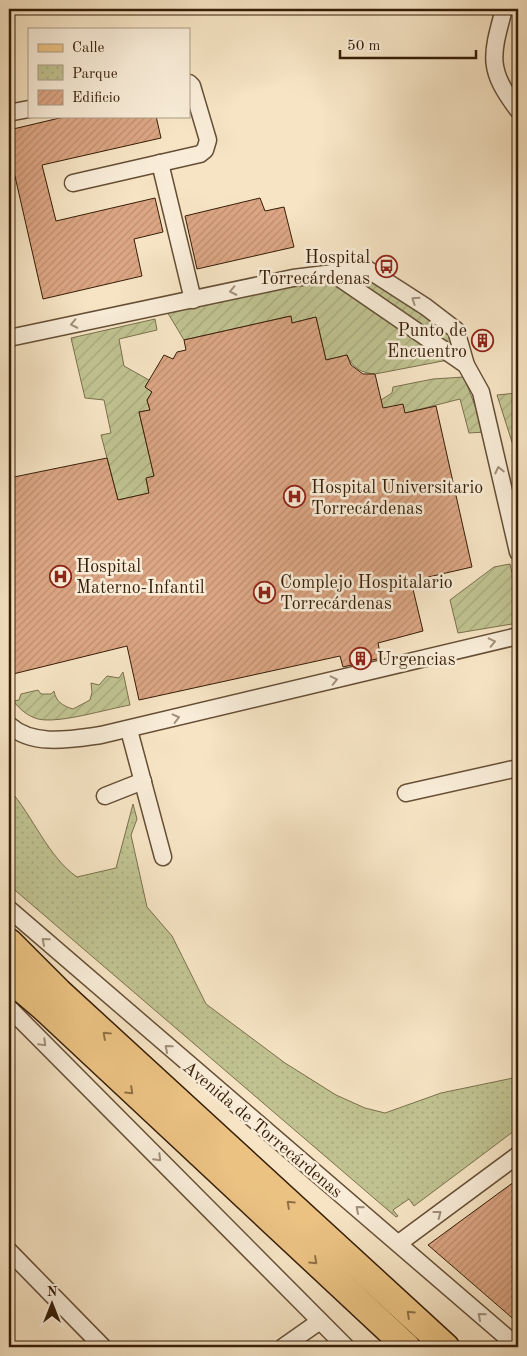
<svg xmlns="http://www.w3.org/2000/svg" width="527" height="1356" font-family="'Old Standard TT',serif">
  <style>
    .park { fill: url(#park-dots); stroke: #7b704c }
    .garden { fill: url(#garden-furrows); stroke: #7b704c }
    .building { fill: url(#building-hatch); stroke: #361d07 }
    .lines { fill: none; stroke-linecap: round; stroke-linejoin: round }
    .street-casing { stroke: #664f36; stroke-width: 19 }
    .primary-casing { stroke: #361d07; stroke-width: 29 }
    .street { stroke: #f9edd9; stroke-width: 16 }
    .primary { stroke: #ebc282; stroke-width: 26 }
    .oneway { stroke: #a18f7a }
    .oneway2 { stroke: #907044 }
    .labels { text-anchor: middle; stroke-width: 5; stroke-linejoin: round; paint-order: stroke }
    .poi-label { font-size: 18px; fill: #361d07; stroke: #f9edd9; text-anchor: start }
    .street-label { font-size: 18px; fill: #361d07; stroke: #f9edd9 }
  </style>
  <defs>
    <pattern id="park-dots" width="8" height="8" patternUnits="userSpaceOnUse" patternTransform="scale(1.25)"><rect width="8" height="8" fill="#c0c391"/><path d="M2 2h.1M6 6h.1" fill="none" stroke="#a6a77c" stroke-width="1.8" stroke-linecap="round"/></pattern>
    <pattern id="garden-furrows" width="10" height="10" patternUnits="userSpaceOnUse" patternTransform="scale(1.25)"><rect width="10" height="10" fill="#c0c391"/><path d="M-1 1l2-2M0 10L10 0M9 11l2-2" fill="none" stroke="#a6a77c"/></pattern>
    <pattern id="building-hatch" width="6" height="6" patternUnits="userSpaceOnUse" patternTransform="scale(1.25)"><rect width="6" height="6" fill="#dca684"/><path d="M-1 1l2-2M0 6l6-6M5 7l2-2" fill="none" stroke="#bd8e70"/></pattern>
  </defs>
  <rect width="100%" height="100%" fill="#f6e4c4"/>
  <filter id="stains"><feTurbulence type="fractalNoise" baseFrequency=".004" numOctaves="4"/><feColorMatrix values="0 0 0 0 .2 0 0 0 0 .09 0 0 0 0 .02 0 0 0 .5 -.17"/></filter>
  <radialGradient id="worn" r=".72"><stop offset=".6" stop-color="#630" stop-opacity="0"/><stop offset="1" stop-color="#630" stop-opacity=".3"/></radialGradient>
  <path class="park" d="M9,789C33,816 48,857 77,877L116,868L133,804L137,819L131,835L147,907L172,936L206,1004L285,1063L336,1095L365,1108L385,1113L441,1093L518,1077V1128L414,1206L409,1199L393,1210L398,1216L396,1217L9,885Z"/>
  <g class="garden">
    <path d="M367,269L456,330L448,360L375,374C361,373 353,368 347,355L326,360L316,317L292,323L290,316L184,340L163,305Z"/>
    <path d="M155,319L157,330L119,339L124,366L149,380L145,387L152,392L147,400L150,410L139,412L154,476L146,479L149,493L118,500L101,435L111,433L104,400L85,398L71,338Z"/>
    <path d="M464,377L485,432L469,433L460,399L405,413L378,409L376,403L392,393L393,387L433,379Z"/>
    <path d="M517,393L518,395V461L497,395Z"/>
    <path d="M510,564L518,599V623L458,633L450,600L494,567Z"/>
    <path d="M123,672L130,705C107,709 59,724 38,719C27,716 20,709 13,701L19,700L21,694L38,690L41,694H51L54,691C56,702 63,706 73,709L90,700L92,692L91,683L99,685L107,676L119,678Z"/>
  </g>
  <g class="building">
    <path d="M68,116H156L161,138L42,165L56,221L155,198L163,232L134,239L142,276L43,299L9,150V130Z"/>
    <path d="M260,198L265,211L284,207L294,247L197,269L185,216Z"/>
    <path d="M291,316L292,323L316,317L326,360L347,355L351,365L363,374H375L383,408L403,404L405,413L436,406L472,567L411,581L423,631L378,643L381,658L343,667L340,656L139,700L127,646L9,675V478L107,458L118,500L149,493L146,478L154,476L139,412L150,410L147,400L152,392L145,387L164,355L173,359L177,352L186,350L184,340Z"/>
    <path d="M518,1179V1323L428,1245Z"/>
  </g>
  <g class="lines">
    <defs>
      <g id="street">
        <path d="M504,9C491,57 487,69 518,110"/>
        <path d="M13,112L29,109"/>
        <path d="M160,163L193,300"/>
        <path d="M73,183L200,154L205,150L208,140L192,86L189,83"/>
        <path d="M332,273L466,365"/>
        <path d="M9,338L293,278L367,269L426,307L456,330L466,365L481,392L518,552"/>
        <path d="M9,725C33,747 72,739 101,735L518,636"/>
        <path d="M129,730L163,857"/>
        <path d="M406,793L518,768"/>
        <path d="M105,796L143,781"/>
        <path d="M9,909L518,1347"/>
        <path d="M9,1008L346,1347"/>
        <path d="M399,1243L518,1155"/>
        <path d="M9,1251L103,1347"/>
        <path d="M283,1347L320,1321"/>
      </g>
      <g id="primary">
        <path d="M9,942L59,992L446,1347"/>
        <path d="M9,978L43,1007L407,1347"/>
      </g>
    </defs>
    <use href="#street" class="street-casing"/>
    <use href="#primary" class="primary-casing"/>
    <use href="#street" class="street"/>
    <use href="#primary" class="primary"/>
  </g>
  <defs><path id="oneway-chevron" d="M-2-3.5L2.5 0L-2 3.5" fill="none" stroke-width="1.6" stroke-linecap="round" stroke-linejoin="round" transform="scale(1.25)"/></defs>
  <g class="oneway">
    <use href="#oneway-chevron" transform="translate(233 291) rotate(168)"/>
    <use href="#oneway-chevron" transform="translate(415 300) rotate(-146)"/>
    <use href="#oneway-chevron" transform="translate(74 324) rotate(168)"/>
    <use href="#oneway-chevron" transform="translate(499 470) rotate(-103)"/>
    <use href="#oneway-chevron" transform="translate(492 642) rotate(-13)"/>
    <use href="#oneway-chevron" transform="translate(334 680) rotate(-13)"/>
    <use href="#oneway-chevron" transform="translate(176 718) rotate(-14)"/>
    <use href="#oneway-chevron" transform="translate(45 941) rotate(-139)"/>
    <use href="#oneway-chevron" transform="translate(43 1043) rotate(45)"/>
    <use href="#oneway-chevron" transform="translate(168 1048) rotate(-139)"/>
    <use href="#oneway-chevron" transform="translate(158 1158) rotate(45)"/>
    <use href="#oneway-chevron" transform="translate(359 1209) rotate(-140)"/>
    <use href="#oneway-chevron" transform="translate(438 1214) rotate(-37)"/>
    <use href="#oneway-chevron" transform="translate(481 1316) rotate(-139)"/>
  </g>
  <g class="oneway2">
    <use href="#oneway-chevron" transform="translate(106 1035) rotate(-137)"/>
    <use href="#oneway-chevron" transform="translate(130 1091) rotate(43)"/>
    <use href="#oneway-chevron" transform="translate(290 1204) rotate(-137)"/>
    <use href="#oneway-chevron" transform="translate(314 1261) rotate(43)"/>
    <use href="#oneway-chevron" transform="translate(410 1314) rotate(-137)"/>
  </g>
  <defs>
    <symbol id="bus-ring" viewBox="-11 -11 22 22"><circle r="9.5" fill="#f9edd9" stroke="#8f2418" stroke-width="1.5"/><path d="M-5-6H5V4H4V6H2V4H-2V6H-4V4H-5ZM-3.5-4V0h7V-4ZM-3.5 1.2v1.5H-2V1.2ZM2 1.2v1.5H3.5V1.2Z" fill="#8f2418"/></symbol>
    <symbol id="building-ring" viewBox="-11 -11 22 22"><circle r="9.5" fill="#f9edd9" stroke="#8f2418" stroke-width="1.5"/><path d="M-4-6H4V6H1V3H-1V6H-4ZM-2.5-4.3h1.7v1.8h-1.7ZM.8-4.3h1.7v1.8H.8ZM-2.5-1h1.7V.8h-1.7ZM.8-1h1.7V.8H.8Z" fill="#8f2418"/></symbol>
    <symbol id="hospital-ring" viewBox="-11 -11 22 22"><circle r="9.5" fill="#f9edd9" stroke="#8f2418" stroke-width="1.5"/><path d="M-5-5h3v3.5h4V-5h3V5h-3V1.5h-4V5h-3Z" fill="#8f2418"/></symbol>
  </defs>
  <g fill-rule="evenodd">
    <use href="#bus-ring" x="374" y="254" width="25" height="25"/>
    <use href="#building-ring" x="470" y="328" width="25" height="25"/>
    <use href="#hospital-ring" x="282" y="484" width="25" height="25"/>
    <use href="#hospital-ring" x="48" y="564" width="25" height="25"/>
    <use href="#hospital-ring" x="252" y="580" width="25" height="25"/>
    <use href="#building-ring" x="348" y="646" width="25" height="25"/>
  </g>
  <g class="labels">
    <g class="poi-label">
      <text x="370" y="263" text-anchor="end">Hospital<tspan x="370" dy="21">Torrecárdenas</tspan></text>
      <text x="467" y="336" text-anchor="end">Punto de<tspan x="467" dy="21">Encuentro</tspan></text>
      <text x="311" y="493">Hospital Universitario<tspan x="311" dy="21">Torrecárdenas</tspan></text>
      <text x="76" y="572">Hospital<tspan x="76" dy="21">Materno-Infantil</tspan></text>
      <text x="280" y="588">Complejo Hospitalario<tspan x="280" dy="21">Torrecárdenas</tspan></text>
      <text x="377" y="665">Urgencias</text>
    </g>
    <g class="street-label">
      <text transform="translate(263 1129) rotate(40)" y="6">Avenida de Torrecárdenas</text>
    </g>
  </g>
  <rect width="527" height="1356" fill="none" stroke="#f6e4c4" stroke-width="30"/>
  <rect x="10" y="10" width="507" height="1336" fill="none" stroke="#361d07" stroke-width="2.5"/>
  <rect x="15" y="15" width="497" height="1326" fill="none" stroke="#361d07"/>
  <rect x="28" y="28" width="162" height="90" fill="#f9edd9" stroke="#ab9a85"/>
  <rect x="38" y="44" width="25" height="8" fill="#ebc282" stroke="#ab9a85"/>
  <text x="72" y="52" font-size="15" fill="#361d07">Calle</text>
  <rect x="38" y="65" width="25" height="15" fill="url(#park-dots)" stroke="#ab9a85"/>
  <text x="72" y="78" font-size="15" fill="#361d07">Parque</text>
  <rect x="38" y="90" width="25" height="15" fill="url(#building-hatch)" stroke="#ab9a85"/>
  <text x="72" y="102" font-size="15" fill="#361d07">Edificio</text>
  <g transform="translate(52 1304)" stroke="#f9edd9" stroke-width="4" paint-order="stroke">
  <path d="M0-4L9 19L0 12L-9 19Z" fill="#361d07"/>
  <text y="-8" font-size="14" font-weight="bold" text-anchor="middle" fill="#361d07">N</text>
  </g>
  <path d="M340 50v8h136v-8" fill="none" stroke="#361d07" stroke-width="2.5"/>
  <text x="347" y="50" font-size="15" fill="#361d07" stroke="#f9edd9" stroke-width="4" paint-order="stroke">50 m</text>
  <rect width="100%" height="100%" filter="url(#stains)"/>
  <rect width="100%" height="100%" fill="url(#worn)"/>
</svg>
